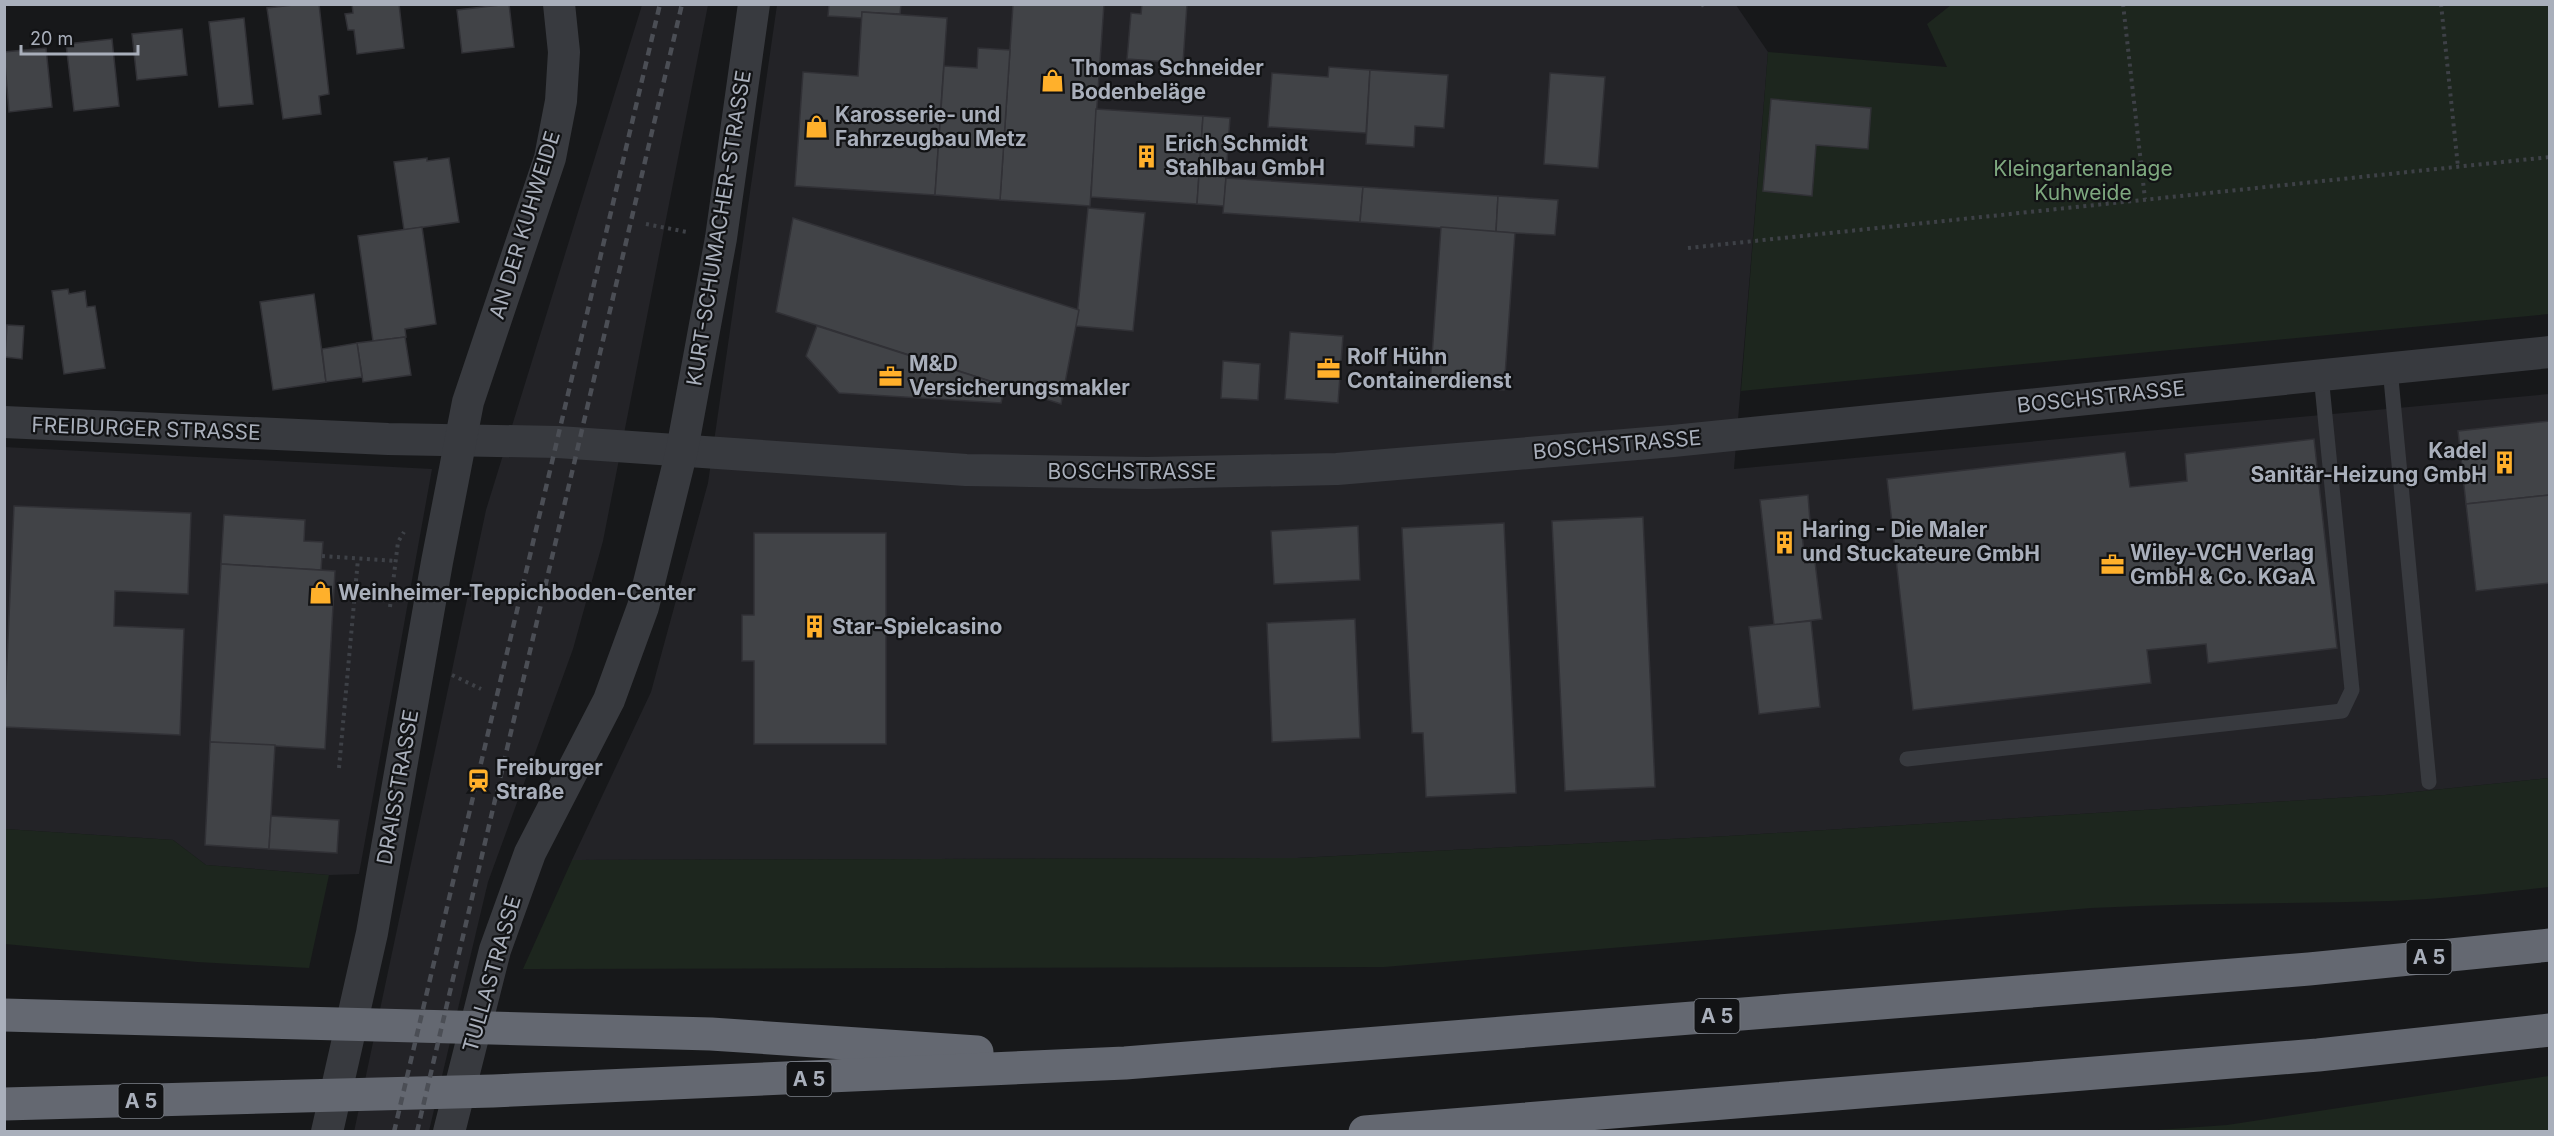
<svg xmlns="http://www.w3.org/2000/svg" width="2554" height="1136" font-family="Inter,sans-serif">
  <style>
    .built { fill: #232327 }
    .green { fill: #1d261e }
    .building { fill: #414347; stroke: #313136; stroke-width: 1.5 }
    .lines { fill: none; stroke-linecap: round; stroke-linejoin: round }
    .path { stroke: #3e4147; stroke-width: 4; stroke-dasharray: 3 4.5; stroke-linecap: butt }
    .service { stroke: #383a3f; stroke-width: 15 }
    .minor { stroke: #383a3f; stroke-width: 32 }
    .motorway { stroke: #646871; stroke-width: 33 }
    .rail { stroke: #4b4e55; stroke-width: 4.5; stroke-dasharray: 8 6; stroke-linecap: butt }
    .labels { text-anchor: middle; stroke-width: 4.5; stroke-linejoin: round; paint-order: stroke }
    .shield { fill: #121315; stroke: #7c8089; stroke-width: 1.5 }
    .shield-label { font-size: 20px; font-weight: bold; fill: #a9afbb }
    .poi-label { font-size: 21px; font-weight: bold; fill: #a9afbb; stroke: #121315; text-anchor: start }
    .park-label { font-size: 21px; fill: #7ea87f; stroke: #121315 }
    .street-label { font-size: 21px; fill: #a9afbb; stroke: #121315 }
  </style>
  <rect width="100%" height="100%" fill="#17181a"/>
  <g class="built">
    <path d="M642,5H708L603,541L573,649L488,882L429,1131L354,1132L486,510Z"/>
    <path d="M777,5H1736L1768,52L1734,469L2549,394V778L2385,795L1729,836L1297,858L572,860L651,692L708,483Z"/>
    <path d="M4,447L432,469L359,874L329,875L206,865L173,840L5,829Z"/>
  </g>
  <g class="green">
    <path d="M1951,5H2549V314L1741,391L1768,52L1947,67L1927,24Z"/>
    <path d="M2549,778V887C2496,893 2443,899 2389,901C2290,904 2191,903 2091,908L1384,967L523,969L572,860L1298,858L1729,836L2385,795Z"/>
    <path d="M5,829L173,840L206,865L329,875L309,968L197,962L5,944Z"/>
    <path d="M2549,1076V1131H2144L2227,1125Z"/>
  </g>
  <g class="building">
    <path d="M302,4H319L329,94L319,96L321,114L283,119L267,8Z"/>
    <path d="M352,4H399L404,48L357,54L354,30H348L345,14L353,13Z"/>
    <path d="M509,4L514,47L462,53L457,10Z"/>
    <path d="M829,4H901L900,14L862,12V18L828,16Z"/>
    <path d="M1013,4H1104L1090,206L1000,200Z"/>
    <path d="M1142,4H1187L1183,63L1127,59L1131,13L1141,14Z"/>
    <path d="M862,12L947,18L935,195L795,186L803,72L858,76Z"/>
    <path d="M244,18L253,104L219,107L209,22Z"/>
    <path d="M182,29L187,75L137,80L132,34Z"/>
    <path d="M112,39L119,106L74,111L66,44Z"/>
    <path d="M46,48L52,107L9,112L4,52Z"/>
    <path d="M978,48L1010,50L1000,200L935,195L944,66L977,68Z"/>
    <path d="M1329,67L1370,70L1366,133L1268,127L1272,73L1328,77Z"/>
    <path d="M1370,70L1448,75L1444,128L1415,126L1414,147L1366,144Z"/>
    <path d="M1550,73L1605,77L1598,168L1544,164Z"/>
    <path d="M1771,99L1871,108L1868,149L1816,145L1812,196L1763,191Z"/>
    <path d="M1096,109L1203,116L1197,204L1091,197Z"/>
    <path d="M1203,116L1230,118L1224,206L1197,204Z"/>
    <path d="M427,158V161L449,158L459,222L404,230L394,162Z"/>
    <path d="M1226,178L1363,187L1360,222L1223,213Z"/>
    <path d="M1363,187L1498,196L1496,232L1360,222Z"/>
    <path d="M1498,196L1558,200L1555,235L1496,232Z"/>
    <path d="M1088,208L1145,213L1133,331L1076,326Z"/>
    <path d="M793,218L1079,310L1061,404L776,312Z"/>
    <path d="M422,227L436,324L405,329L406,337L373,341L358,236Z"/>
    <path d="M1441,227L1515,233L1504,390L1430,385Z"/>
    <path d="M68,289L69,294L85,291L87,307L95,306L105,368L64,374L52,291Z"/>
    <path d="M314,294L326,382L273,390L260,302Z"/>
    <path d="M7,325L24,326L22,359L5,357Z"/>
    <path d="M817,326L1005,386L1001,403L839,393L806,356Z"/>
    <path d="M1290,332L1343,336L1338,403L1285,399Z"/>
    <path d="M405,337L411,375L363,382L357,343Z"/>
    <path d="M357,343L362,377L326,382L322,349Z"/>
    <path d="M1223,361L1260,364L1258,400L1221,398Z"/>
    <path d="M2550,421V495L2466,504L2458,431Z"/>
    <path d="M2314,439L2337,648L2208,663L2206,644L2147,650L2151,683L1913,710L1887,479L2125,452L2130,487L2187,481L2185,454Z"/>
    <path d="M1808,495L1810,521L1801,523L1805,563L1815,562L1822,619L1774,625L1760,500Z"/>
    <path d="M2550,495V583L2476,591L2466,504Z"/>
    <path d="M14,506L191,513L188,594L115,591L114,626L184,629L180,735L4,727Z"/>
    <path d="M224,515L305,520L304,541L323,542L321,570L221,564Z"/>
    <path d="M1643,517L1655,787L1565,791L1552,521Z"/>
    <path d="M1504,523L1516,793L1426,797L1423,733H1412L1402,528Z"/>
    <path d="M1358,526L1360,580L1274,584L1271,531Z"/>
    <path d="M754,533H886V744H754V661H742V615H754Z"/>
    <path d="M221,564L335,571L325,749L210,742Z"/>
    <path d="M1355,619L1360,738L1272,742L1267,623Z"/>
    <path d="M1811,621L1820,707L1759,714L1749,627Z"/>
    <path d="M210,742L275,745L269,849L205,845Z"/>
    <path d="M271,816L339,820L337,853L269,849Z"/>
  </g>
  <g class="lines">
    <g class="path">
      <path d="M1702,4L1706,10"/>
      <path d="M2123,4L2145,199"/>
      <path d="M2441,4L2458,167"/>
      <path d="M646,224L687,232"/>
      <path d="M1688,248L2550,157"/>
      <path d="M322,556L397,561"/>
      <path d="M390,607L398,542L404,532"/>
      <path d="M452,675L481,689"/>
      <path d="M339,768L358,559"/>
    </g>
    <g class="service">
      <path d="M2390,368L2429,782"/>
      <path d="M1907,759L2342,711L2352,690L2321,375"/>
    </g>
    <g class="minor">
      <path d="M4,422L388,439L558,442L966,470L1147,473L1337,469L1673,441L2550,352"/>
      <path d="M327,1132L372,933L437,562L468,402L550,158L561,101L564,52L559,4"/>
      <path d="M449,1132L495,950L530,853L609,700L643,607L682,450L721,238L754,4"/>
    </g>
    <g class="motorway">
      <path d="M4,1015L711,1034L977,1052"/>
      <path d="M4,1104L493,1091L1125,1063L2309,969L2550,945"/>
      <path d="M1365,1132L2318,1055L2550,1030"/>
    </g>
    <g class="rail">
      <path d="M394,1132L660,4"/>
      <path d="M417,1132L682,4"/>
    </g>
  </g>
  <defs>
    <symbol id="shop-bare" viewBox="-9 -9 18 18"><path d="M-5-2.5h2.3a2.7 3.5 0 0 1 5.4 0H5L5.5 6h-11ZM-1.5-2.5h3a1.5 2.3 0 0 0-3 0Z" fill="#ffb02b" stroke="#121315" stroke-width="2.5" paint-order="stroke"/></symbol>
    <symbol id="building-bare" viewBox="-9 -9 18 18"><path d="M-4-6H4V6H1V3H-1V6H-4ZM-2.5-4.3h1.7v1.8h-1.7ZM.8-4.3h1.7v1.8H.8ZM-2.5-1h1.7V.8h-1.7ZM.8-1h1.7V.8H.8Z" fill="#ffb02b" stroke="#121315" stroke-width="2.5" paint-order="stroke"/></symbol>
    <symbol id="office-bare" viewBox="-9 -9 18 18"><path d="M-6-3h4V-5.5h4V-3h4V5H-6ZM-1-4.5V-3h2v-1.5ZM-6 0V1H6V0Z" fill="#ffb02b" stroke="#121315" stroke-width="2.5" paint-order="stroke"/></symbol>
    <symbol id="station-bare" viewBox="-9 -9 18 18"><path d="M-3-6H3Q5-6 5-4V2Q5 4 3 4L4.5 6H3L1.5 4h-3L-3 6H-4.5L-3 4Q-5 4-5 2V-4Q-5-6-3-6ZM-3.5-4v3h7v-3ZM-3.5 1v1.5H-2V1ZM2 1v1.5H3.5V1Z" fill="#ffb02b" stroke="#121315" stroke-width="2.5" paint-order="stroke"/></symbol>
  </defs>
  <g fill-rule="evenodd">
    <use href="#shop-bare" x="1036" y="64" width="33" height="33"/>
    <use href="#shop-bare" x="800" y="110" width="33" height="33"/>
    <use href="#building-bare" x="1130" y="140" width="33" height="33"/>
    <use href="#office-bare" x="1312" y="352" width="33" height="33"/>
    <use href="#office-bare" x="874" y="360" width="33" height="33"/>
    <use href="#building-bare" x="2488" y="446" width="33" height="33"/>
    <use href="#building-bare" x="1768" y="526" width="33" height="33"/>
    <use href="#office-bare" x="2096" y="548" width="33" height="33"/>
    <use href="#shop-bare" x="304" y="576" width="33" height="33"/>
    <use href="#building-bare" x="798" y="610" width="33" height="33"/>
    <use href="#station-bare" x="462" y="764" width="33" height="33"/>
  </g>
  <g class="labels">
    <g class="shield">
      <rect x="2406.5" y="940" width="45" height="34" rx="4.5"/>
      <rect x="1694.5" y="999" width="45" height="34" rx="4.5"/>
      <rect x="786.5" y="1062" width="45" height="34" rx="4.5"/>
      <rect x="118.5" y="1084" width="45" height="34" rx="4.5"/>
    </g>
    <g class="shield-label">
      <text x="2429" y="964">A 5</text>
      <text x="1717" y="1023">A 5</text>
      <text x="809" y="1086">A 5</text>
      <text x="141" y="1108">A 5</text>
    </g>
    <g class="poi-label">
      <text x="1071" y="75">Thomas Schneider<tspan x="1071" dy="24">Bodenbeläge</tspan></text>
      <text x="835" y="122">Karosserie- und<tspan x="835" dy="24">Fahrzeugbau Metz</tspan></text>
      <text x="1165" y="151">Erich Schmidt<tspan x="1165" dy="24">Stahlbau GmbH</tspan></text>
      <text x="1347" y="364">Rolf Hühn<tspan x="1347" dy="24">Containerdienst</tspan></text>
      <text x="909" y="371">M&amp;D<tspan x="909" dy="24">Versicherungsmakler</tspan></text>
      <text x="2487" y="458" text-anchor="end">Kadel<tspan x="2487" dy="24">Sanitär-Heizung GmbH</tspan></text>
      <text x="1802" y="537">Haring - Die Maler<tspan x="1802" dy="24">und Stuckateure GmbH</tspan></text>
      <text x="2130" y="560">Wiley-VCH Verlag<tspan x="2130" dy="24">GmbH &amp; Co. KGaA</tspan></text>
      <text x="338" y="600">Weinheimer-Teppichboden-Center</text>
      <text x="832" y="634">Star-Spielcasino</text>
      <text x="496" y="775">Freiburger<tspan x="496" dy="24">Straße</tspan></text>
    </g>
    <g class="park-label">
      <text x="2083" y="176">Kleingartenanlage<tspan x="2083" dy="24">Kuhweide</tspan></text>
    </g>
    <g class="street-label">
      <text transform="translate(525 225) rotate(-73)" y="7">AN DER KUHWEIDE</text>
      <text transform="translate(719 228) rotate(-81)" y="7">KURT-SCHUMACHER-STRASSE</text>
      <text transform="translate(2101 397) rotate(-6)" y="7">BOSCHSTRASSE</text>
      <text transform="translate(146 429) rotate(2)" y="7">FREIBURGER STRASSE</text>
      <text transform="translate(1617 445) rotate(-5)" y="7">BOSCHSTRASSE</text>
      <text x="1132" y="479">BOSCHSTRASSE</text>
      <text transform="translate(398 787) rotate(-80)" y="7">DRAISSTRASSE</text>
      <text transform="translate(492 974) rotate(-74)" y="7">TULLASTRASSE</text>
    </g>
  </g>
  <rect width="2554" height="1136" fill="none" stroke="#a9afbb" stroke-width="12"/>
  <path d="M21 45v9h117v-9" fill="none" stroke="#a9afbb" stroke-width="3"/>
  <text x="30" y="45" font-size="18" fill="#a9afbb" stroke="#121315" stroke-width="4.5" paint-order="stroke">20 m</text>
</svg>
